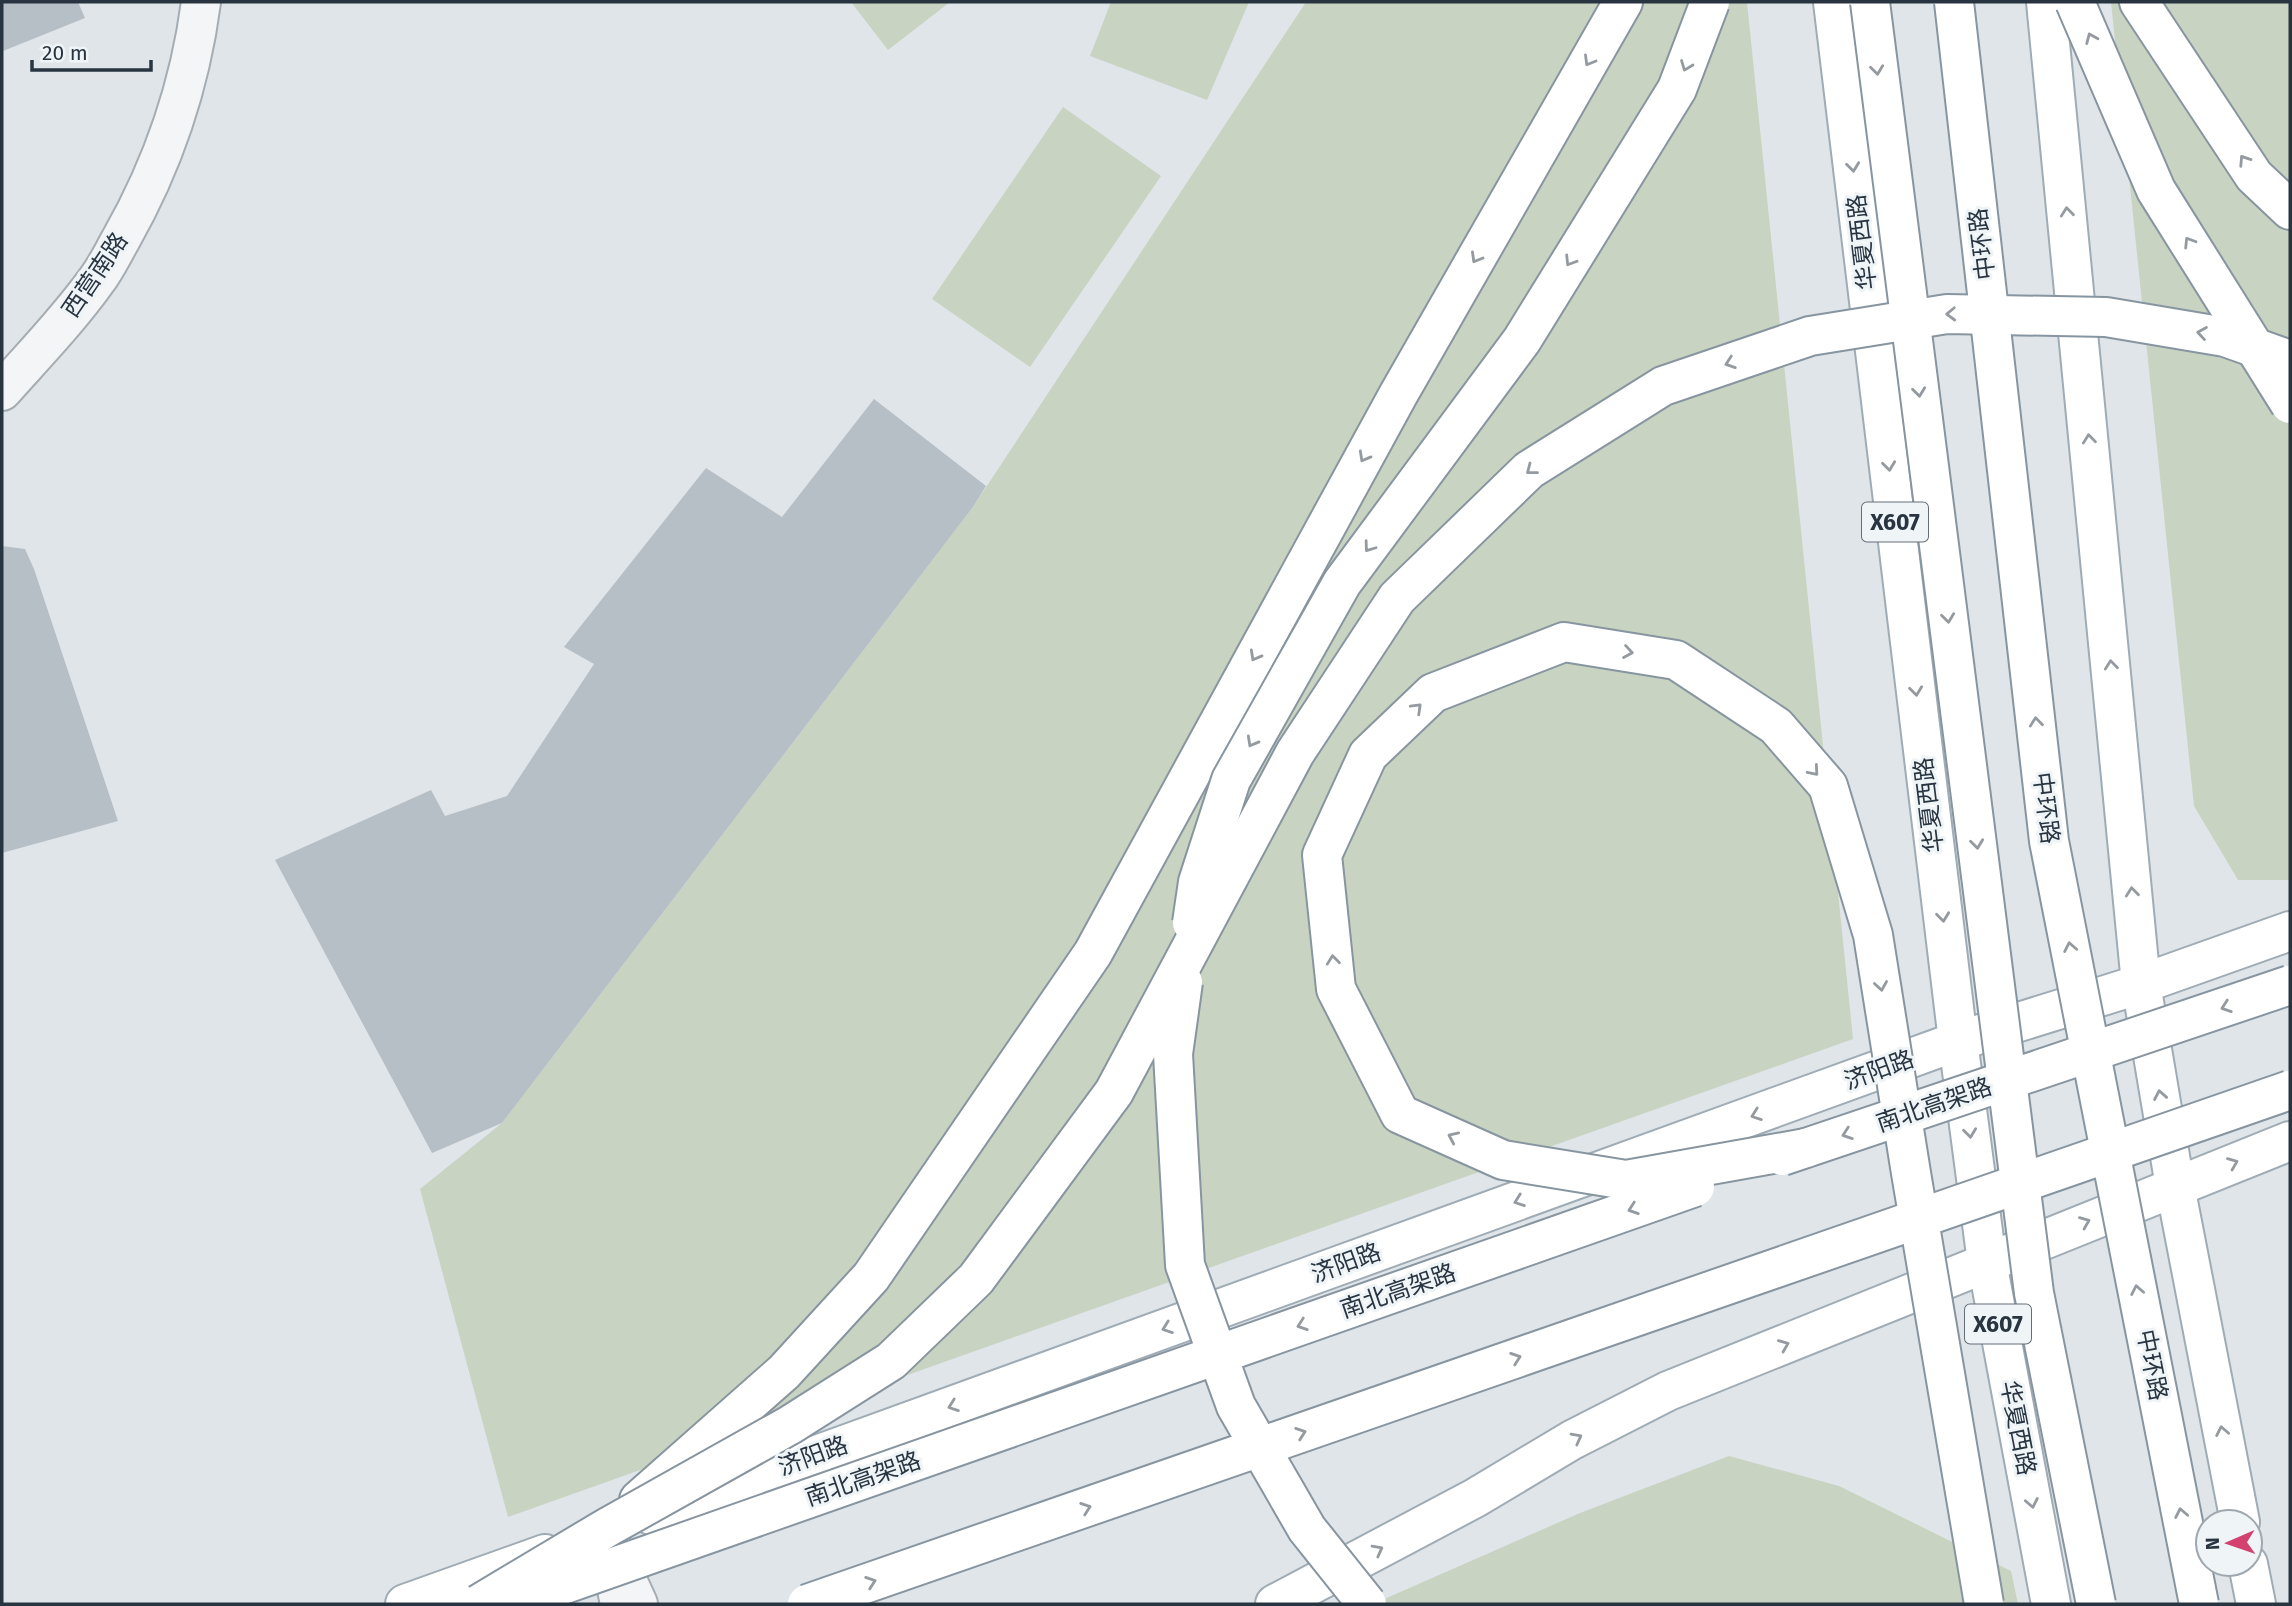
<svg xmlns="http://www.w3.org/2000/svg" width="2292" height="1606" font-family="'Fira Sans','Noto Sans SC',sans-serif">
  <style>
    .green { fill: #c9d3c1 }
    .building { fill: #b7bfc6 }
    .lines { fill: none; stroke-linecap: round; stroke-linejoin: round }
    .minor-casing { stroke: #a5adb3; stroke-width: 42 }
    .major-casing { stroke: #9facb5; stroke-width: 42 }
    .highway-casing { stroke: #8795a0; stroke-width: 42 }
    .minor { stroke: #f3f5f7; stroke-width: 38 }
    .major { stroke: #fff; stroke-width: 38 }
    .highway { stroke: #fff; stroke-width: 38 }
    .highway-bridge-casing { stroke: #8795a0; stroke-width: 42; stroke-linecap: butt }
    .highway-bridge { stroke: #fff; stroke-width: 38 }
    .oneway { stroke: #949aa0 }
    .labels { text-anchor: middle; stroke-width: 6; stroke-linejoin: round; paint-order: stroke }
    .shield { fill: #eff4f7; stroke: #646e78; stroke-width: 2 }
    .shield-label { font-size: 23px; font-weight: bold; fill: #283541 }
    .street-label { font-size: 24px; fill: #283541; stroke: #eff4f7 }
  </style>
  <rect width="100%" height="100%" fill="#e0e5e9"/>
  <g class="green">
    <path d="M851,2H950L888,50Z"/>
    <path d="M1111,2H1249L1207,100L1090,56Z"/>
    <path d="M1306,2H1747L1853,1039L508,1517L420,1189L502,1123L973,507Z"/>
    <path d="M2111,2H2290V880H2238L2194,806Z"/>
    <path d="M1063,107L1161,176L1030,367L932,299Z"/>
    <path d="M1729,1456L1839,1486L2011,1571L2018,1604H1373L1580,1513Z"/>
  </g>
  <g class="building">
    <path d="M2,2H78L85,18L3,51Z"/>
    <path d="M874,399L986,486L973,507L502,1123L432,1153L275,860L431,790L445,816L507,796L594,664L564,647L706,468L782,517Z"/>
    <path d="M2,546L25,549L34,569L118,821L2,853Z"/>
  </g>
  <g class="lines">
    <defs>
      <g id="minor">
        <path d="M2,391C34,355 68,320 96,281C106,268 113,253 121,239C163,165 190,86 201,2"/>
        <path d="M620,1604L605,1532L638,1604"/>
      </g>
      <g id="major">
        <path d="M1833,2L1958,1041L1987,1262L2051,1604"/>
        <path d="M2046,2L2141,984L2175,1186L2240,1522"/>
        <path d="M651,1515L1958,1041L2141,984L2290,931"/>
        <path d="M2248,1564L2256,1604"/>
        <path d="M405,1604L545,1554"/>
        <path d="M1275,1604L1475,1498L1572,1440L1668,1391L2290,1141"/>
      </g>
      <g id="highway">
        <path d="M2139,2L2254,176L2290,210"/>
        <path d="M639,1500L784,1372L871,1277L1093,953L1398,395L1623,2"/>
      </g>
    </defs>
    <use href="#minor" class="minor-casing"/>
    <use href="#major" class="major-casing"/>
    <use href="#highway" class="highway-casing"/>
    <use href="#minor" class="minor"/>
    <use href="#major" class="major"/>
    <use href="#highway" class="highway"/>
    <defs>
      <g id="highway-bridge">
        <path d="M1870,2L2034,1293L2096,1604"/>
        <path d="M1954,2L2049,841L2199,1604"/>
        <path d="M2075,2L2156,190L2290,404"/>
        <path d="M1192,923L1198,882L1231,780L1342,583L1522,340L1677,89L1710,2"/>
        <path d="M1183,982L1173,1054L1185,1265L1236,1406L1307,1529L1367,1604"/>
        <path d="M1806,1148L1626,1180L1503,1160L1400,1114L1336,989L1322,855L1368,755L1433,693L1564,642L1676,660L1776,726L1828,786L1873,935L1911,1173L1984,1604"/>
        <path d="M1782,1156L2290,985"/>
        <path d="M514,1602L1695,1187"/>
        <path d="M479,1604L608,1527L790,1425L891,1361L976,1279L1114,1092L1295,753L1397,598L1529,470L1663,386L1810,336L1947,314L2106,317L2225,337L2290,360"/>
        <path d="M807,1604L2290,1090"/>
      </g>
    </defs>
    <use href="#highway-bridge" class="highway-bridge-casing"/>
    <use href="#highway-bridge" class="highway-bridge"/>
  </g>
  <defs><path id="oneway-chevron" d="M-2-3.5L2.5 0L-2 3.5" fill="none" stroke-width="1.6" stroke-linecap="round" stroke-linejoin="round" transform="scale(1.75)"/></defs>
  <g class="oneway">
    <use href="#oneway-chevron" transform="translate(2091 38) rotate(-113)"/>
    <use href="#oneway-chevron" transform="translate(1589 61) rotate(120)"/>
    <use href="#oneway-chevron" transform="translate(1686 66) rotate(111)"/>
    <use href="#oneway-chevron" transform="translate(1877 70) rotate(83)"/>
    <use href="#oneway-chevron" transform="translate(2244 160) rotate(-123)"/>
    <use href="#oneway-chevron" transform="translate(1853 167) rotate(83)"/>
    <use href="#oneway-chevron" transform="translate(2067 212) rotate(-96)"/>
    <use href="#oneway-chevron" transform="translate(2189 242) rotate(-122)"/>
    <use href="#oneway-chevron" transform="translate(1476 258) rotate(120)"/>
    <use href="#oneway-chevron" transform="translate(1570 261) rotate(122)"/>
    <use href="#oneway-chevron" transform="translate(1951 314) rotate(178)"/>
    <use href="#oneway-chevron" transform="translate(2202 333) rotate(-171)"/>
    <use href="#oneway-chevron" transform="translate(1730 363) rotate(161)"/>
    <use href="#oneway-chevron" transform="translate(1919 392) rotate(83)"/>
    <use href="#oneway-chevron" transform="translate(2089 439) rotate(-96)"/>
    <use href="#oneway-chevron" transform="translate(1364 457) rotate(119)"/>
    <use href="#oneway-chevron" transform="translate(1889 466) rotate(83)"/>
    <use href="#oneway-chevron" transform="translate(1531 470) rotate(142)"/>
    <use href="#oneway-chevron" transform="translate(1369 547) rotate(126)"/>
    <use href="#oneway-chevron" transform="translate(1948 618) rotate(83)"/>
    <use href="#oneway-chevron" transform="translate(1628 652) rotate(9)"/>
    <use href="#oneway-chevron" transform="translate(1255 656) rotate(119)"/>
    <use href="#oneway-chevron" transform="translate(2111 665) rotate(-96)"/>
    <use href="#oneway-chevron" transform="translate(1916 691) rotate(83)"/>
    <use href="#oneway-chevron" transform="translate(1417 708) rotate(-44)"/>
    <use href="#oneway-chevron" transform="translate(2036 722) rotate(-96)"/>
    <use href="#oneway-chevron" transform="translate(1252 742) rotate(119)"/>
    <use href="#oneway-chevron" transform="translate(1814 771) rotate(49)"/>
    <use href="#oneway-chevron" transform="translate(1977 844) rotate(83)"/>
    <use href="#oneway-chevron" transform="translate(2132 892) rotate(-96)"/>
    <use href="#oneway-chevron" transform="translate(1943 917) rotate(83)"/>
    <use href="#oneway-chevron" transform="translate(2070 947) rotate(-101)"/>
    <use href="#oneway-chevron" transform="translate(1333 960) rotate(-96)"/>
    <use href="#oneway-chevron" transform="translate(1881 986) rotate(81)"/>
    <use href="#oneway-chevron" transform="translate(2226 1007) rotate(161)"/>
    <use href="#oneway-chevron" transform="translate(2160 1095) rotate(-100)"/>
    <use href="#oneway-chevron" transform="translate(1756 1115) rotate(160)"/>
    <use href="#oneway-chevron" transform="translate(1970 1133) rotate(83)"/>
    <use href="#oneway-chevron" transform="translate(1847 1134) rotate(161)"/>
    <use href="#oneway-chevron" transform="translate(1453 1137) rotate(-156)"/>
    <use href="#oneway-chevron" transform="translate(2233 1163) rotate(-22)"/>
    <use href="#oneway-chevron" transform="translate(1519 1201) rotate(160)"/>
    <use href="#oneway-chevron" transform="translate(1633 1209) rotate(161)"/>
    <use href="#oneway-chevron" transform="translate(2085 1222) rotate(-22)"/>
    <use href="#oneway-chevron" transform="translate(2137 1290) rotate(-101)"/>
    <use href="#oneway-chevron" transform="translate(1302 1325) rotate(161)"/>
    <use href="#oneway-chevron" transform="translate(1167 1328) rotate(160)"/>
    <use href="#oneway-chevron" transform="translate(1784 1345) rotate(-22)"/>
    <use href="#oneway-chevron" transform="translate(1516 1358) rotate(-19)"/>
    <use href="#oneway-chevron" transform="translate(953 1406) rotate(160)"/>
    <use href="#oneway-chevron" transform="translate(2222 1431) rotate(-101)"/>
    <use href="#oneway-chevron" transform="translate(1301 1433) rotate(-19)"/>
    <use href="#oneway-chevron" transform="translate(1577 1438) rotate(-28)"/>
    <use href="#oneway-chevron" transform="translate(2032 1503) rotate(79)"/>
    <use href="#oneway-chevron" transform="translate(1086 1508) rotate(-19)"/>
    <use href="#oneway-chevron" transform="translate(2181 1513) rotate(-101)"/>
    <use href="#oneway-chevron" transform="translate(1378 1550) rotate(-28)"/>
    <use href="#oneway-chevron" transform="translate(871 1582) rotate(-19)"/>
  </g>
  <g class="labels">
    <g class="shield">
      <rect x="1862" y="502.5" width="66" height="39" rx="5"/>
      <rect x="1965" y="1304.5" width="66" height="39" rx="5"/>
    </g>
    <g class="shield-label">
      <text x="1895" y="530">X607</text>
      <text x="1998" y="1332">X607</text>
    </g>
    <g class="street-label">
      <text transform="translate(1862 242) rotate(-97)" y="8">华夏西路</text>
      <text transform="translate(1982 244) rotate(-97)" y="8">中环路</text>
      <text transform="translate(95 275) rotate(-56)" y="8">西营南路</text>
      <text transform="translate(1929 805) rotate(-97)" y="8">华夏西路</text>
      <text transform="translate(2046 808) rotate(83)" y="8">中环路</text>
      <text transform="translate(1879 1070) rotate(-20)" y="8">济阳路</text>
      <text transform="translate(1934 1105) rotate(-19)" y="8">南北高架路</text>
      <text transform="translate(1346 1263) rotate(-20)" y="8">济阳路</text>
      <text transform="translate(1398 1291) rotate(-19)" y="8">南北高架路</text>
      <text transform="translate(2152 1365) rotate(79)" y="8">中环路</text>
      <text transform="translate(2018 1428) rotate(79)" y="8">华夏西路</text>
      <text transform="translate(813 1456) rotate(-20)" y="8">济阳路</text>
      <text transform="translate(863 1479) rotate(-19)" y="8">南北高架路</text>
    </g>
  </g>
  <rect width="2292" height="1606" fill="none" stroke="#283541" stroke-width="7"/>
  <g transform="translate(2229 1543) rotate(268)"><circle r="33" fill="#eff4f7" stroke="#9fa8ae" stroke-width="2"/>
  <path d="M0-5L12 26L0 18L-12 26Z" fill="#d24170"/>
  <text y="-10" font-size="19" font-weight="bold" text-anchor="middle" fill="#283541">N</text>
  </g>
  <path d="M32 60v10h119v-10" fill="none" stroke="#283541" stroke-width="3.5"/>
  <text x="42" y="60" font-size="21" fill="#283541" stroke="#eff4f7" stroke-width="5" paint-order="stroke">20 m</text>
</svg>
